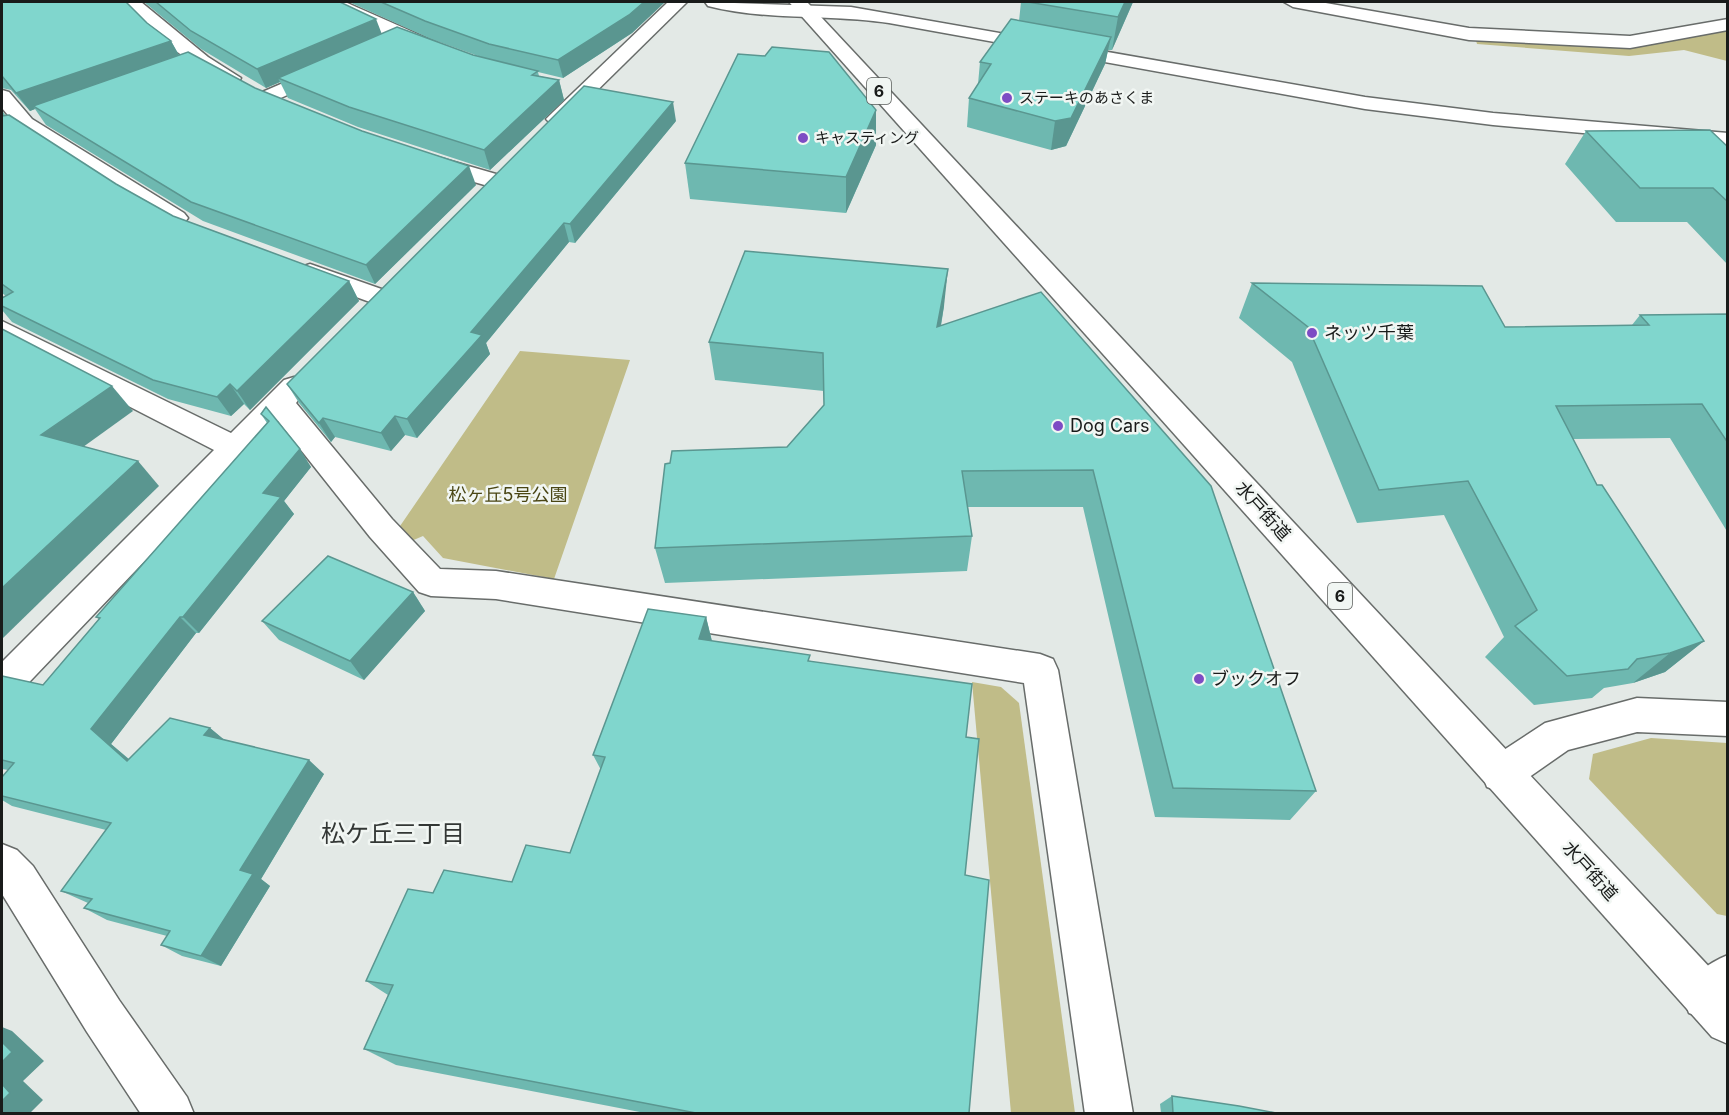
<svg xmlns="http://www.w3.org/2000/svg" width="1729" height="1115" font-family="Inter,'Noto Sans JP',sans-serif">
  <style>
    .green { fill: #c0bc88 }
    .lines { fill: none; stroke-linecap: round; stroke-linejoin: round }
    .minor-casing { stroke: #686c6a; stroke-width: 3 }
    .highway-casing { stroke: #686c6a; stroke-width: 3 }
    .minor { fill: #fff; fill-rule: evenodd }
    .highway { fill: #fff; fill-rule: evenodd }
    .wall { fill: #6eb8b0 }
    .shaded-wall { fill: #5a9690 }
    .building { fill: #80d6cd; stroke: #5a9690; stroke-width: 1.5 }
    .poi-dot { fill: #7d4cc4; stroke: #f1f6f3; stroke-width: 2 }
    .labels { text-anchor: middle; stroke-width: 5; stroke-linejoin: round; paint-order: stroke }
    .far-poi-label { font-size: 15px; fill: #191b1a; stroke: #f1f6f3; text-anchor: start }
    .shield { fill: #f1f6f3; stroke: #5a5d5b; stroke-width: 1.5 }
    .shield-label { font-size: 16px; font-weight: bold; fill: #191b1a }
    .poi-label { font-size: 18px; fill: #191b1a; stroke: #f1f6f3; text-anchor: start }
    .park-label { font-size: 18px; fill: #4a4614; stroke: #f1f6f3 }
    .street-label { font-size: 18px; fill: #191b1a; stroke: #f1f6f3 }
    .near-neighbourhood-label { font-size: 24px; fill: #333735; stroke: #f1f6f3 }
  </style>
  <rect width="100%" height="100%" fill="#e3e9e6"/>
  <g class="green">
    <path d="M1727,30V61L1684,50L1629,56L1477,44L1475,37L1634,47Z"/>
    <path d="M520,351L630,360L554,579L443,558L423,536L409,542L398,529Z"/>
    <path d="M972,682L1001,687L1019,703L1075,1113H1011Z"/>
    <path d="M1651,738L1727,743V916L1717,914L1589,779L1593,754Z"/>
  </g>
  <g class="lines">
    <defs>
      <g id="minor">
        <path d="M122,2H141L208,57L241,78L238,82C216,88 135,21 122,2Z"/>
        <path d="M323,2H345L438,43L441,47L431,53L397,41L326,6Z"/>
        <path d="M668,2H687L564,123H550L546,119L550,115Z"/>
        <path d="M705,2L851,7L1365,97L1493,113L1728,133V146L1493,125L1365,109L889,23C829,14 767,21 708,6Z"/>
        <path d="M1284,2H1320L1469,28L1630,36L1728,19V30L1630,48L1469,40L1293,7Z"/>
        <path d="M325,65L332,67L335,71L332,75L274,101H260L257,97L260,93Z"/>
        <path d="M2,90L9,92L32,119L184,213L188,218L184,223H168L18,127L2,108Z"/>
        <path d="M430,155L503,176L506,181L503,186L495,188L422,167L419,162L422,157Z"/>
        <path d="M310,264L390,292L394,298L390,304L381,306L301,277L297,272L301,267Z"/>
        <path d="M2,321L231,433L284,380L294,377L304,380L308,387L296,403L392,519L440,569L496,571L1040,654L1053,659L1058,670L1133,1114H1085L1024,683L496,599L431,596L419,592L370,537L278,421L15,697L2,702V662L214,450L2,341Z"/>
        <path d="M1637,698L1728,702V736L1637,732L1568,750L1515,787L1501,792L1487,787L1482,774L1487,761L1545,723Z"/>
        <path d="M2,844L17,850L33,866L119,1000L187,1097L194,1114H141L87,1032L2,894Z"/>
        <path d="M1728,955V1007L1705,1019L1689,1013L1683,997C1691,976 1706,964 1728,955Z"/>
      </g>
      <path id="highway" d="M789,2H807L1728,987V1044L1712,1037Z"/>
    </defs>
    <use href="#minor" class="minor-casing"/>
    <use href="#highway" class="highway-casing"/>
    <use href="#minor" class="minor"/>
    <use href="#highway" class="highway"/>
  </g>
  <g class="wall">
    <path d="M2,2L147,23L171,41L179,55L476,185L375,284L203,221L46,125L35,109L30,111L11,90L2,88Z"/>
    <path d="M144,2H340L381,34L484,58L431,39L349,2H665L632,33L563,78L538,72L539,76L559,80L564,100L490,170L358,127L288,98L280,82L266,88L201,49Z"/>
    <path d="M1021,2H1133L1112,50H1108L1105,64L1066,146L1051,150L967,127L969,98L978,84L980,62L1019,21Z"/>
    <path d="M2,110L5,115L116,184L173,216L349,281L359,301L250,410L244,404L231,416L168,399L12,322L2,310V298L6,296L2,293Z"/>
    <path d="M876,110V145L846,213L690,199L685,163Z"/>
    <path d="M676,121L575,243L569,242L486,343L490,354L417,438L405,435L391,451L335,437L331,442L299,403L287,384Z"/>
    <path d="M1586,131L1728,147V265L1687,222H1616L1565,164Z"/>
    <path d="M1252,283L1505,327L1632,325L1640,315L1728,314V533L1670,438L1573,439L1597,485L1704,641L1665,672L1633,683L1604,688L1592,698L1534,705L1485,657L1504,637L1444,515L1357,523L1292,362L1239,318Z"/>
    <path d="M1041,292L1316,791L1290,820L1155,817L1083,507H968L972,536L967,571L665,583L655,548L670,463L787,447L824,405V391L715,380L709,342L944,306L941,326Z"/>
    <path d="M266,407L311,467L284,501L294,514L199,633H196L111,744L129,759L210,728L224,740L324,774L261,879L270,886L221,966L182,956L161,945L167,936L107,920L84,908L88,903L61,891L106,830L12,806L2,800V777L8,770L2,769V676L43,685L99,619L96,617L267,423L261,414Z"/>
    <path d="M413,592L425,611L364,680L279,640L262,621Z"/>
    <path d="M706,617L712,641L811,661L966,737L965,875L969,1113H645L396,1065L364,1049L388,995L366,981L433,893L512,882L570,853L601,770L593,755Z"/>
    <path d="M1172,1096L1276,1113H1161L1160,1104Z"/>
  </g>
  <g class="shaded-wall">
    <path d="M644,2H665L632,33L563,78L558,60Z"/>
    <path d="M1125,2H1133L1112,50L1118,17Z"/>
    <path d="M376,19L383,37L278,78L280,82L266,88L257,69Z"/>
    <path d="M1111,37L1105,64L1066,146L1051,150L1055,121Z"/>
    <path d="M171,41L181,59L33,106L35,109L30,111L16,93Z"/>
    <path d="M559,80L564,100L490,170L484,150Z"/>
    <path d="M673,102L676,121L575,243L570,224Z"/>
    <path d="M876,110V145L846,213V177Z"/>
    <path d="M469,166L476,185L375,284L366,265Z"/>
    <path d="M564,223L569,242L486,343L490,354L417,438L407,419L471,332Z"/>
    <path d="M948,269L944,306L934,365L937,327Z"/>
    <path d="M349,281L359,301L250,410L237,391Z"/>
    <path d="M230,384L244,404L231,416L217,397Z"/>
    <path d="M112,386L133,411L65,460L41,435Z"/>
    <path d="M395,416L405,435L391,451L381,433Z"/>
    <path d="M323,418L335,437L331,442L319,423Z"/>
    <path d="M300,449L311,467L284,501L294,514L199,633L183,617L263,493Z"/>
    <path d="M138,461L159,486L2,639V588Z"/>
    <path d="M413,592L425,611L364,680L350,661Z"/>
    <path d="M180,617L196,633L111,744L147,775L127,761L91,729Z"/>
    <path d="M706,617L714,650L699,639Z"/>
    <path d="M1704,641L1665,672L1633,683L1670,653Z"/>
    <path d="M210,728L227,742L204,735Z"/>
    <path d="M309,760L324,774L261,879L270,886L221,966L201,956L240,870Z"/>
    <path d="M2,1027L12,1031L44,1061L23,1081L43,1100L30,1113H2Z"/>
  </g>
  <g class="building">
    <path d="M2,2H126L147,23L171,41L16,93L2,76Z"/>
    <path d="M156,2H340L376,19L257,69L191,31Z"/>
    <path d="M381,2H644L629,15L558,60L489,44L425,21Z"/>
    <path d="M1028,2H1125L1118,17Z"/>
    <path d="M1011,19L1111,37L1071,118L1055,121L969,98L991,64L980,62Z"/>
    <path d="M397,27L473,55L538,71L532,75L559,80L484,150L349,107L278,78Z"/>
    <path d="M772,47L829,52L876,110L846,177L685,163L738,54L765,56Z"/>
    <path d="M188,52L255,88L362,131L469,166L366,265L191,202L33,106Z"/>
    <path d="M584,86L673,102L570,224L564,223L471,332L482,335L407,419L395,416L381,433L323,418L319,423L287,384Z"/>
    <path d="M9,115L116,184L173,216L349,281L237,391L230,384L217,397L153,380L2,306V298L13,292L2,284V116Z"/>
    <path d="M1710,130L1728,147V202L1713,188H1640L1586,131Z"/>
    <path d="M745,251L948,269L937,327L1041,292L1211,486L1316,791L1173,788L1093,470L962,471L972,536L655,548L665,464L670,463L672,451L787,447L824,405L823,353L709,342Z"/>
    <path d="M1252,283L1482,286L1505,327L1649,325L1640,315L1728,314V443L1702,404L1556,406L1597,485H1602L1704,641L1670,653L1637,659L1628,669L1567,676L1515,626L1537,610L1468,481L1379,490L1308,327Z"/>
    <path d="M2,329L112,386L41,435L138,461L2,588Z"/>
    <path d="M266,407L300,449L263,493L281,497L183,617H180L91,729L127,761L170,718L210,728L204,735L309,760L240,870L253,874L201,956L161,945L170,931L84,908L92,899L61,891L111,823L2,796V777L14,763L2,760V676L43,685L100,618L96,617L269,421L261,414Z"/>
    <path d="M328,556L413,592L350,661L262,621Z"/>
    <path d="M648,609L706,617L699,639L810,655L808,661L972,684L966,737L979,739L965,875L989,880L969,1113H696L364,1049L393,985L366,981L408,889L433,893L444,870L512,882L526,845L570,853L605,757L593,755Z"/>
    <path d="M2,1042L12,1052L2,1062Z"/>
    <path d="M2,1084L10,1093L2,1101Z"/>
    <path d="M1172,1096L1239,1106L1276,1113H1173Z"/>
  </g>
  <g class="poi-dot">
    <circle cx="1007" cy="98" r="6"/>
    <circle cx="803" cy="138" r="6"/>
    <circle cx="1312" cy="333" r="6"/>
    <circle cx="1058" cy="426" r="6"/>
    <circle cx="1199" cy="679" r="6"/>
  </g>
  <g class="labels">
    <g class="far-poi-label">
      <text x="1019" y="103">ステーキのあさくま</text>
      <text x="815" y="143">キャスティング</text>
    </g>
    <g class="shield">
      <rect x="867" y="78" width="24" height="26" rx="4.5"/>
      <rect x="1328" y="583" width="24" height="26" rx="4.5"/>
    </g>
    <g class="shield-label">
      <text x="879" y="97">6</text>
      <text x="1340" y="602">6</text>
    </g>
    <g class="poi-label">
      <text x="1324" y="339">ネッツ千葉</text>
      <text x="1070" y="432">Dog Cars</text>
      <text x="1211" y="685">ブックオフ</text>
    </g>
    <g class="park-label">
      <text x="508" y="501">松ヶ丘5号公園</text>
    </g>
    <g class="street-label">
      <text transform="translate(1263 511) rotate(48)" y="6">水戸街道</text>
      <text transform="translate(1590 871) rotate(48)" y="6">水戸街道</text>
    </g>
    <g class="near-neighbourhood-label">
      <text x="393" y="842">松ケ丘三丁目</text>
    </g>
  </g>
  <rect width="1729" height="1115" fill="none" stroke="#191b1a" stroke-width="6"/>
</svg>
